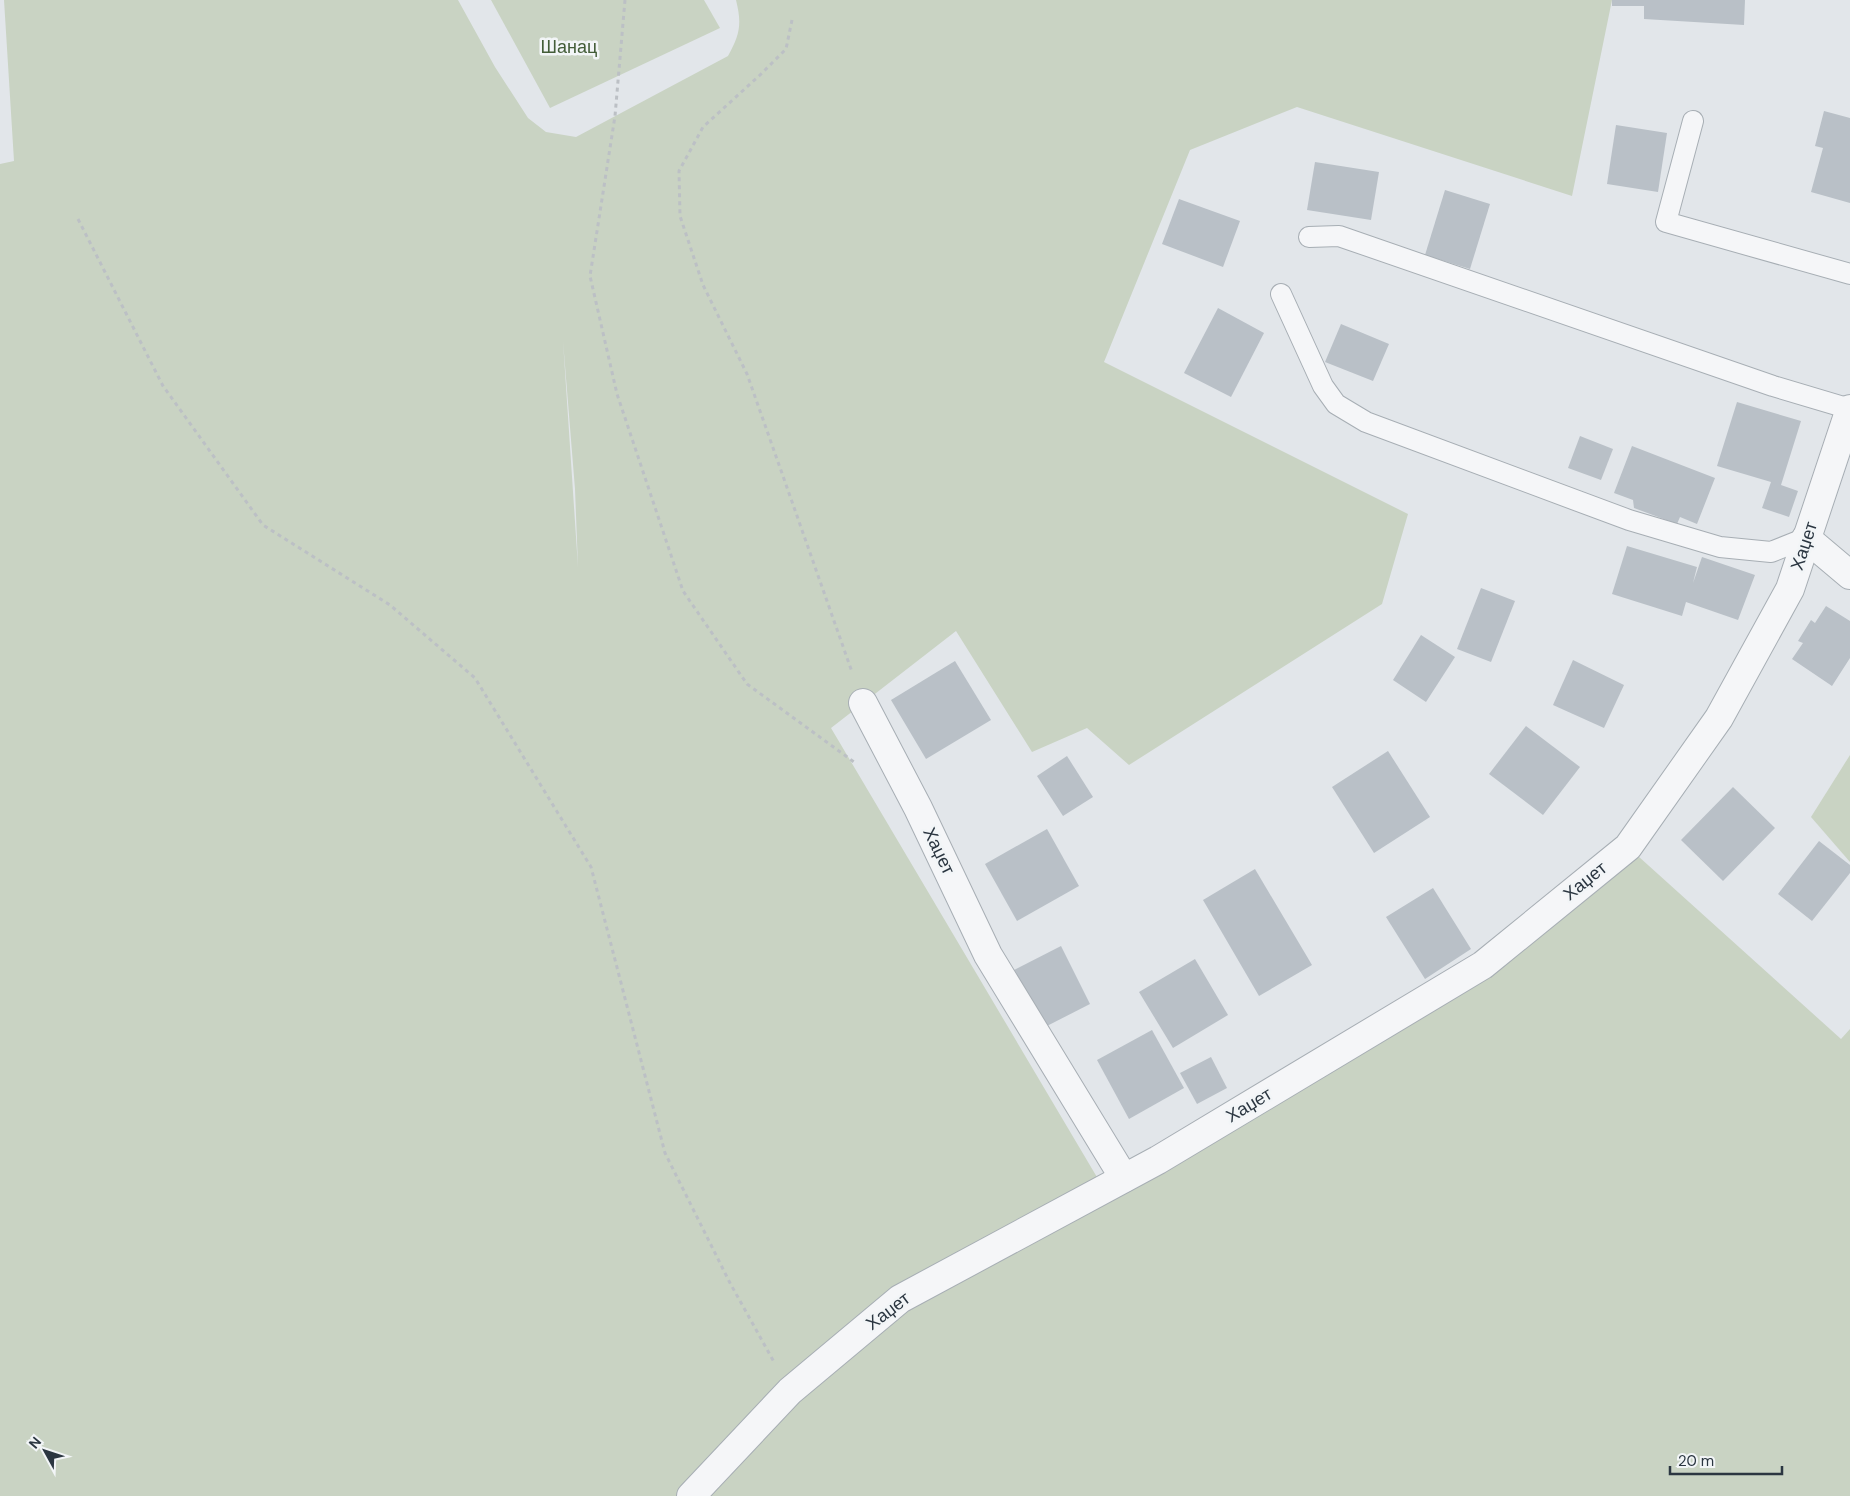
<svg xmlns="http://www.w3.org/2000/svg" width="1850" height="1496" font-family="'DM Sans',sans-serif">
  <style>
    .green { fill: #c9d3c3; fill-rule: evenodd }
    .building { fill: #b9c0c7 }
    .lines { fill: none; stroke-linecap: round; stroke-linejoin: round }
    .service-casing { stroke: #a7aeb4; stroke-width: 22 }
    .minor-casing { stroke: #a7aeb4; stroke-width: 30 }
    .path { stroke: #bcc0c5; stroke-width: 3; stroke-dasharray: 4 4; stroke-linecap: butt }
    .service { stroke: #f5f6f8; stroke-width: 20 }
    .minor { stroke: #f5f6f8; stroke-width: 28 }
    .labels { text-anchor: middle; stroke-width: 5; stroke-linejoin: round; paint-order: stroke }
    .park-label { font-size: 18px; fill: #435d38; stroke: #f2f5f7 }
    .street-label { font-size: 18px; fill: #2b3641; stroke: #f2f5f7 }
  </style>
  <rect width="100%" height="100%" fill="#e2e6ea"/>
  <g class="green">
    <path d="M4,0H458L495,67L528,118L546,132L576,137L728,56C740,34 742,24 736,0H1612L1572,196L1297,107L1190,150L1104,362L1408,514L1382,604L1129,765L1087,728L1032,752L956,631L831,728L1104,1189L1331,1056L1628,847L1841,1039L1850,1029V1496H712L701,1484L691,1496H0V164L14,161ZM563,341L575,489L578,567Z"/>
    <path d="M491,0H704L720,28L550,108Z"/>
    <path d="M1850,755V862L1811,817Z"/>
  </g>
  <g class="building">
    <path d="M1612,0H1745L1744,25L1644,19V6H1612Z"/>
    <path d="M1824,111L1850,118V203L1811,192L1823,148L1815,146Z"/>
    <path d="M1616,125L1667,133L1658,192L1607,184Z"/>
    <path d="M1315,162L1379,172L1371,220L1307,210Z"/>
    <path d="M1445,190L1490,204L1470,269L1425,255Z"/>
    <path d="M1179,199L1240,221L1223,267L1162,244Z"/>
    <path d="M1218,308L1264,333L1231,397L1184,373Z"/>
    <path d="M1341,324L1389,344L1373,381L1325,362Z"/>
    <path d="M1737,402L1801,421L1781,485L1798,491L1789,517L1762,508L1771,482L1717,466Z"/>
    <path d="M1580,436L1613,449L1601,480L1568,468Z"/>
    <path d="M1632,446L1715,478L1697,524L1680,517L1677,524L1634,508L1633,500L1614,493Z"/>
    <path d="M1627,546L1697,567L1693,583L1702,557L1755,575L1738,620L1686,602L1682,616L1612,594Z"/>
    <path d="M1481,588L1515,601L1491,662L1457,649Z"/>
    <path d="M1826,606L1850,621V658L1832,686L1792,659L1803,643L1798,641L1811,620L1815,623Z"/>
    <path d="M1421,635L1455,657L1426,702L1393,680Z"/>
    <path d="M1573,660L1624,685L1604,728L1553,705Z"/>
    <path d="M955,661L991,720L926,759L891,700Z"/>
    <path d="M1526,726L1580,767L1543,815L1489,774Z"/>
    <path d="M1388,751L1430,817L1374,853L1332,787Z"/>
    <path d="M1067,756L1093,797L1063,816L1037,776Z"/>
    <path d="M1733,787L1775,828L1723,881L1681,840Z"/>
    <path d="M1047,829L1079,886L1017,921L985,864Z"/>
    <path d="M1819,841L1850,865V873L1812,921L1778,894Z"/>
    <path d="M1255,869L1312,965L1259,996L1203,900Z"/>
    <path d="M1433,888L1471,949L1425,979L1386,917Z"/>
    <path d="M1061,946L1090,1004L1043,1028L1014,970Z"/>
    <path d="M1195,959L1228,1015L1173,1048L1139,992Z"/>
    <path d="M1152,1030L1184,1088L1129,1119L1097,1060Z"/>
    <path d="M1211,1057L1227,1088L1197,1104L1180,1073Z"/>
  </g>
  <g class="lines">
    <defs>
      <g id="service">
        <path d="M1693,121L1666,222L1850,274"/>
        <path d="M1309,237L1339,236L1773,386L1850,409"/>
        <path d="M1281,294L1323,386L1336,404L1366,422L1629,520L1720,547L1771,552L1806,538"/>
      </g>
      <g id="minor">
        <path d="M1806,538L1850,575"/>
        <path d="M863,703L918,808L988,955L1124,1178"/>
        <path d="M691,1496L790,1391L900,1299L1158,1160L1483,965L1628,847L1719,718L1790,589L1850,409"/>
      </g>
    </defs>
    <use href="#service" class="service-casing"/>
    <use href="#minor" class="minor-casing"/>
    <g class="path">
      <path d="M625,0L615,116L590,276L617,394L683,591L747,684L854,762"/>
      <path d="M792,20L786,49L760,75L703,127L679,171L680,216L703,285L747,374L852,672"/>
      <path d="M78,219L163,386L263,525L390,605L475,678L591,867L665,1153L730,1283L774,1362"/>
    </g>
    <use href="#service" class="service"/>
    <use href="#minor" class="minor"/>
  </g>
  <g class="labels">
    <g class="park-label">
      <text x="569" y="53">Шанац</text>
    </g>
    <g class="street-label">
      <text transform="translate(1804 546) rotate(-72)" y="6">Хаџет</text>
      <text transform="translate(939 851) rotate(64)" y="6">Хаџет</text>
      <text transform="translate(1585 881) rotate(-39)" y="6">Хаџет</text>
      <text transform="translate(1249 1105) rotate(-31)" y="6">Хаџет</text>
      <text transform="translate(888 1311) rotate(-37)" y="6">Хаџет</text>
    </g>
  </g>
  <g transform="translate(45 1451) rotate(310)" stroke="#f2f5f7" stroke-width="4" paint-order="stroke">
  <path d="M0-4L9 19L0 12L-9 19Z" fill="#2b3641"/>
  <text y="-8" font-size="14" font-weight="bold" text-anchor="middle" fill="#2b3641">N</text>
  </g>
  <path d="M1670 1466v8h112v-8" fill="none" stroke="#2b3641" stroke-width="2.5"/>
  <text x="1678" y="1466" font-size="15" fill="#2b3641" stroke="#f2f5f7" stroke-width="4" paint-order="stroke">20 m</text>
</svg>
